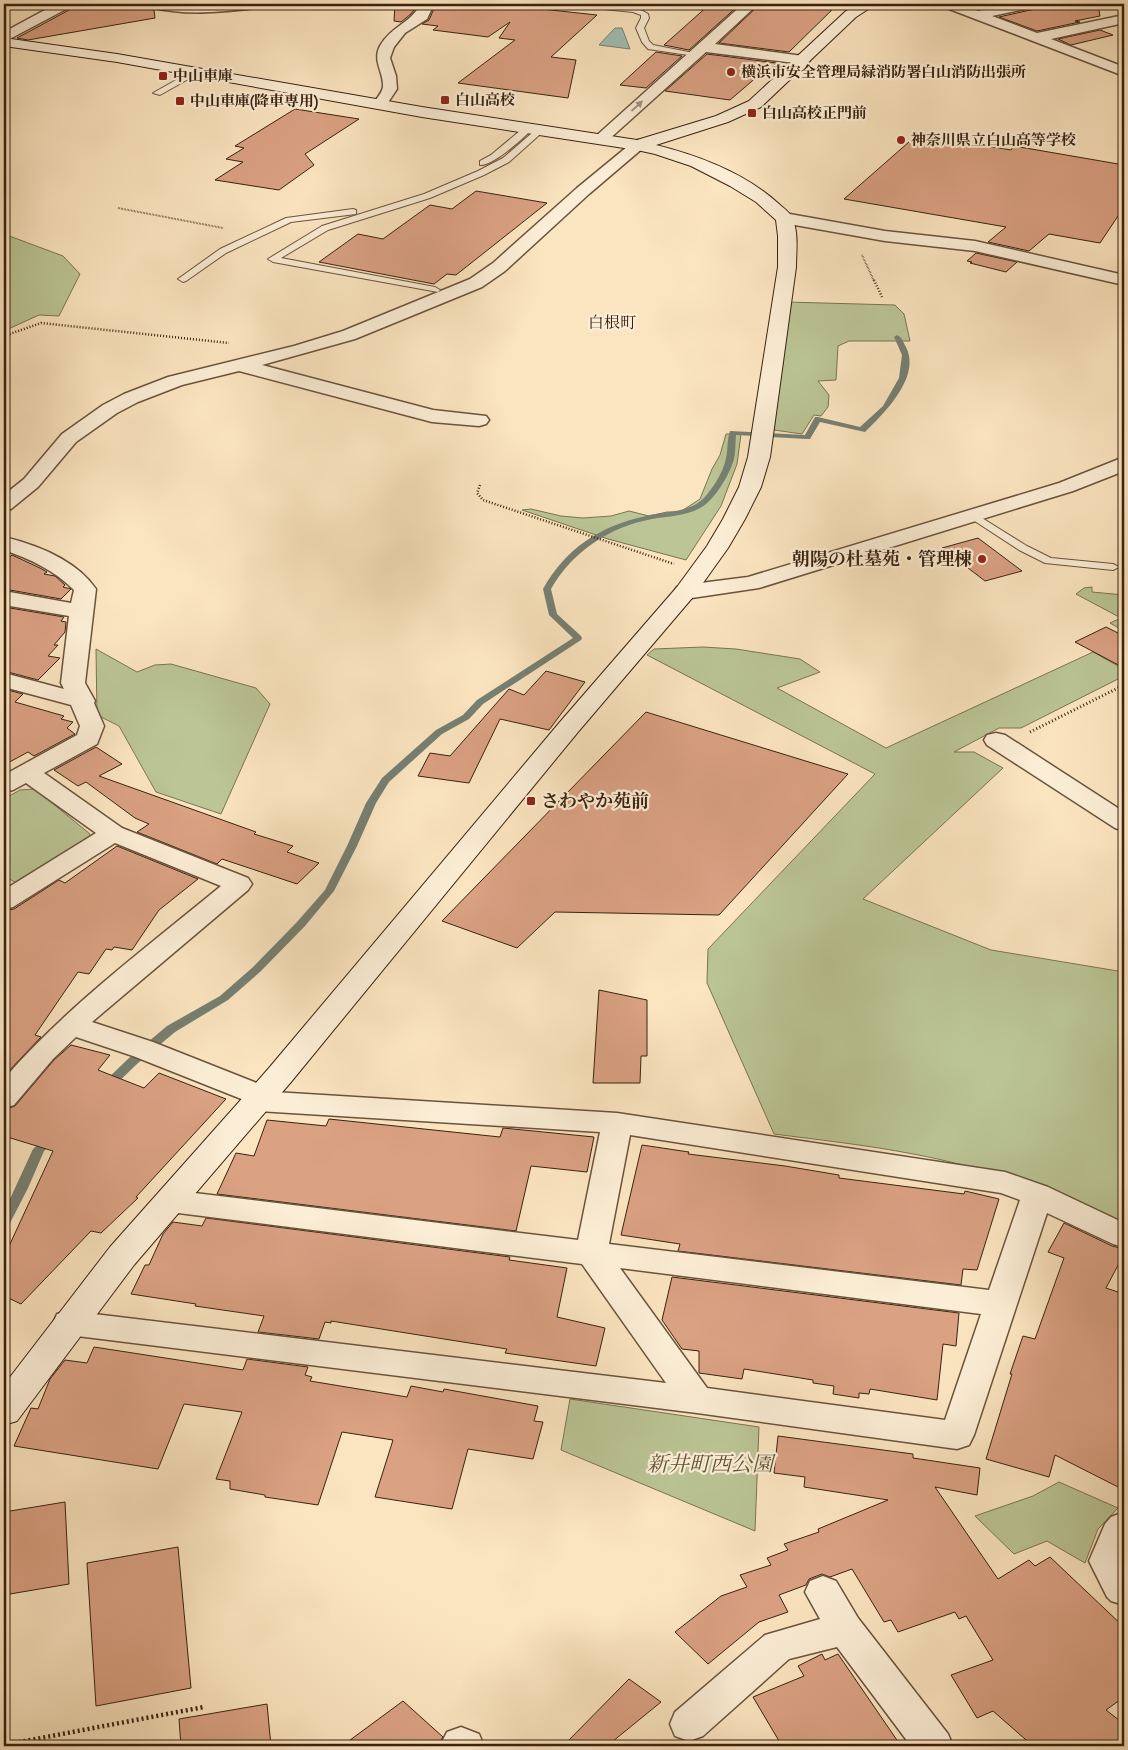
<svg xmlns="http://www.w3.org/2000/svg" width="1128" height="1750" font-family="'IM FELL Great Primer','Noto Serif JP',serif">
  <style>
    .green { fill: #bbc595; stroke: #7a7452 }
    .water { fill: #9fbfb5; stroke: #768073 }
    .lines { fill: none; stroke-linecap: round; stroke-linejoin: round }
    .stream { fill: #768073; fill-rule: evenodd }
    .building { fill: #daa183; stroke: #392210 }
    .lane-casing { stroke: #6a533c; stroke-width: 2 }
    .street-casing { stroke: #6a533c; stroke-width: 3 }
    .secondary-casing { stroke: #392210; stroke-width: 2 }
    .path-far3 { stroke: #392210; stroke-width: 2; stroke-dasharray: 0.5 1; stroke-linecap: butt }
    .path-far2 { stroke: #392210; stroke-width: 2.5; stroke-dasharray: 1 2; stroke-linecap: butt }
    .path-far1 { stroke: #392210; stroke-width: 3; stroke-dasharray: 1 2.5; stroke-linecap: butt }
    .path { stroke: #392210; stroke-width: 4.5; stroke-dasharray: 2 3; stroke-linecap: butt }
    .lane { fill: #fceed6; fill-rule: evenodd }
    .street { fill: #fceed6; fill-rule: evenodd }
    .secondary { fill: #fceed6; fill-rule: evenodd }
    .oneway { fill: #a4927d }
    .poi-dot { fill: #8f2418; stroke: #fceed6; stroke-width: 2 }
    .labels { text-anchor: middle; stroke-width: 4.5; stroke-linejoin: round; paint-order: stroke }
    .far-poi-label { font-size: 15px; font-weight: bold; fill: #392210; stroke: #fceed6; text-anchor: start }
    .far-neighbourhood-label { font-size: 16px; fill: #392210; stroke: #fceed6 }
    .poi-label { font-size: 18px; font-weight: bold; fill: #392210; stroke: #fceed6; text-anchor: end }
    .near-park-label { font-size: 21px; font-style: italic; fill: #605338; stroke: #fceed6 }
  </style>
  <rect width="100%" height="100%" fill="#fbe5c0"/>
  <filter id="stains"><feTurbulence type="fractalNoise" baseFrequency=".004" numOctaves="4"/><feColorMatrix values="0 0 0 0 .2 0 0 0 0 .09 0 0 0 0 .02 0 0 0 .5 -.17"/></filter>
  <radialGradient id="worn" r=".72"><stop offset=".6" stop-color="#630" stop-opacity="0"/><stop offset="1" stop-color="#630" stop-opacity=".3"/></radialGradient>
  <g class="green">
    <path d="M4,234L63,256L80,274L59,316L39,315L4,331Z"/>
    <path d="M787,302L895,305L904,314L910,341H849L838,346L836,380L818,381L829,395L828,407L821,416L814,415L802,434L774,430Z"/>
    <path d="M726,434H741L737,464L721,506L686,560L608,539L522,510L531,509L561,516L583,518L611,516L629,511L649,516L667,512H680L700,499L712,469L720,455Z"/>
    <path d="M1092,587V592L1124,595V631L1110,623L1121,618L1076,594L1084,588Z"/>
    <path d="M703,647L736,649L800,659L820,672L777,688L886,748L1093,652L1120,667L1124,665V676L1021,728H999L954,752H974L1003,768L863,899L991,950L1124,972V1227C1059,1195 985,1167 913,1154C867,1145 820,1140 774,1134L707,983L708,949L875,774L647,655L654,649Z"/>
    <path d="M96,649L137,672L155,665L171,664L256,688L270,704L221,814L156,792L119,726L97,715Z"/>
    <path d="M35,789L90,834L89,839L20,885L4,876V799L20,790Z"/>
    <path d="M570,1399L759,1427L755,1531L561,1450Z"/>
    <path d="M1059,1482L1118,1508L1098,1529L1085,1563L1047,1541L1014,1554L975,1516L1033,1496Z"/>
  </g>
  <path class="water" d="M615,28H622L630,49L599,45Z"/>
  <g class="lines">
    <g class="stream">
      <path d="M897,335C902,337 903,342 906,347C921,377 885,412 865,432L820,422L810,439H807L736,435C735,444 736,454 733,462C729,475 717,495 706,504C691,516 670,516 652,519C609,527 572,552 551,589L557,614L581,636L582,638L581,640L483,704L469,719L442,734L389,782L376,803L357,846L334,891L305,926L261,971L228,1000L175,1032L137,1064L111,1089H103L101,1086L103,1083L129,1058L167,1026L220,996L253,967L297,922L325,890L347,846L366,803L382,778L436,730L463,715L477,700L573,638L549,615L543,589C566,548 600,526 646,516C665,511 689,513 704,498C713,488 724,471 726,458C728,449 727,440 730,431L805,435L815,417H818L860,427L883,406L899,378L902,355L894,337Z"/>
      <path d="M52,1135L56,1136L58,1139L44,1151L28,1188L10,1223L8,1226L4,1227V1212L33,1149L48,1136Z"/>
    </g>
  </g>
  <g class="building">
    <path d="M76,4H145L147,8L154,10L155,18L28,40L17,38L71,9Z"/>
    <path d="M395,4H418L411,14L401,22L394,21Z"/>
    <path d="M436,4H495L597,15L551,57L576,60L568,98L458,83L515,40L499,38L510,22L488,37L433,30L438,26L422,24L429,20Z"/>
    <path d="M710,4H740L689,50L664,45Z"/>
    <path d="M760,4H838L789,52L719,43Z"/>
    <path d="M1039,4H1098L1100,16L1075,21L1080,22L1037,31L999,17L1035,9Z"/>
    <path d="M1100,30L1113,35L1071,45L1058,39Z"/>
    <path d="M656,52L682,56L646,88L620,85Z"/>
    <path d="M707,54L777,63L758,76L730,100L665,91Z"/>
    <path d="M295,109L359,119L305,154L314,165L279,190L215,180L243,162L226,159L244,148L235,146Z"/>
    <path d="M918,134L1011,150L1014,146L1124,165V207L1100,243L1049,234L1029,251L988,242L1006,227L844,199Z"/>
    <path d="M476,191L547,203L456,275L447,274L434,284L319,262L358,234L383,239L430,205L452,209Z"/>
    <path d="M976,253L1017,262L1006,272L970,263L972,262L967,261Z"/>
    <path d="M978,538L1022,571L985,581L942,548Z"/>
    <path d="M4,555L10,557L12,555L40,568L47,572L44,574L55,576L65,585L63,587L71,589L61,599L4,589Z"/>
    <path d="M4,607L64,617L61,621L66,622L65,632L54,645H58L48,656L60,658L38,680L4,671Z"/>
    <path d="M1106,627L1124,636V668L1075,642Z"/>
    <path d="M546,671L585,682L549,730L500,719L469,783L418,776L430,753L450,756L509,689L524,695Z"/>
    <path d="M4,689L23,694L15,702L64,716L61,719L73,722L67,728L75,734L34,756L28,752L4,765Z"/>
    <path d="M646,712L848,774L719,915L555,912L517,948L442,921Z"/>
    <path d="M96,747L122,764L99,776L256,832L254,834L293,846L287,852L319,863L297,884L222,859L217,864L137,832L149,824L135,818L86,782L78,786L54,770Z"/>
    <path d="M117,846L198,879L159,910L132,950L114,947L112,950L106,949L89,974L78,972L35,1035L41,1037L4,1076V911L14,909L59,880L65,883Z"/>
    <path d="M599,990L647,1000V1056H641L640,1083H593Z"/>
    <path d="M71,1045L110,1055L98,1070L144,1088L159,1073L226,1099L136,1197L138,1198L101,1233L91,1231L21,1304L4,1296V1257L53,1151L4,1136V1110L15,1106L54,1060Z"/>
    <path d="M329,1119L500,1137L503,1128L594,1137L587,1172L531,1166L516,1231L217,1194L236,1153L254,1156L267,1120L326,1126Z"/>
    <path d="M642,1145L689,1152L688,1154L785,1166L839,1175V1178L964,1194L965,1191L999,1199L977,1270L963,1269L961,1285L678,1251L680,1244L621,1235Z"/>
    <path d="M206,1218L510,1257L509,1260L567,1268L557,1317L605,1328L596,1366L505,1353L507,1349L331,1321V1323L325,1322L319,1339L258,1332L264,1316L195,1306L196,1304L131,1294L145,1265H149L163,1234L173,1222L202,1226Z"/>
    <path d="M1064,1223L1112,1246L1124,1249V1254L1106,1288L1124,1294V1490L1055,1455L1049,1477L986,1459L1012,1374H1010L1023,1336L1035,1339L1064,1258L1048,1252Z"/>
    <path d="M672,1277L959,1313L956,1346L943,1344L937,1400L870,1389L869,1394L859,1393V1398L833,1394L834,1386L813,1383V1380L744,1369L742,1379L699,1373V1351L682,1349L662,1320Z"/>
    <path d="M94,1347L243,1370L247,1359L308,1367L305,1375L312,1377L310,1381L407,1397L411,1386L443,1392L444,1389L538,1406L534,1421L543,1422L533,1459L468,1449L452,1509L375,1497L393,1440L342,1432L318,1505L265,1497V1495L230,1489V1481L216,1479L242,1412L184,1404L158,1469L14,1446L31,1408L38,1409L50,1379L65,1360L87,1363Z"/>
    <path d="M778,1436L913,1454V1458L980,1468L977,1495L935,1487L998,1579L1029,1560L1035,1566L1050,1557L1124,1627V1697L1106,1710L1124,1724V1746H1033L993,1711L977,1718L951,1675L993,1660L966,1616L959,1619L955,1612L898,1632L891,1620L884,1622L852,1569L830,1577L822,1574L809,1579L806,1585L779,1595L788,1612L759,1622L708,1664L675,1632L721,1596L747,1587L740,1575L771,1565L767,1558L788,1550L784,1544L819,1532L818,1529L888,1500L804,1487L805,1477L774,1473Z"/>
    <path d="M65,1502L69,1584L4,1595V1512Z"/>
    <path d="M178,1547L191,1688L96,1706L87,1563Z"/>
    <path d="M822,1654L825,1660L838,1654L901,1746H782L753,1697L804,1676L798,1666Z"/>
    <path d="M629,1679L661,1702L607,1746H563Z"/>
    <path d="M403,1701L443,1737L439,1743L441,1746H342Z"/>
    <path d="M267,1704L271,1746H181L179,1719Z"/>
  </g>
  <g class="lines">
    <defs>
      <g id="lane">
        <path d="M571,4C590,3 633,3 648,14L649,18L644,28L649,41L653,45L699,54L695,56L648,49L642,42L636,28L641,18V15L633,12L575,6Z"/>
        <path d="M192,71L199,73L160,95L153,93Z"/>
        <path d="M527,125L534,127C525,137 493,166 480,165V161L491,155Z"/>
        <path d="M539,127L546,129L509,162L484,175L430,198L328,230L281,258L435,287L440,290L438,292L273,262L268,259L322,226L424,194L478,171L503,158Z"/>
        <path d="M353,209L356,210V214L291,222L226,253L186,281L183,282L178,279L220,249L286,218Z"/>
        <path d="M974,513L1027,546L1051,558L1113,564L1119,567L1113,570L1045,563L1019,550L970,518L969,516Z"/>
      </g>
      <g id="street">
        <path d="M56,4H72L70,7L4,42V32Z"/>
        <path d="M147,4H264L257,8C220,12 186,16 149,7Z"/>
        <path d="M420,4H434L427,19L405,33L394,47L390,58L396,76L397,89L385,107H375L373,104C376,99 382,93 383,87C384,72 372,61 380,46C391,26 413,22 420,4Z"/>
        <path d="M743,4H758L715,44L803,56L808,57L810,60L808,63L803,64L706,52L606,142H596L593,139L596,136Z"/>
        <path d="M942,4H961L978,11L1012,4H1037L1035,7L992,16L1037,33L1124,15V23L1051,39L1124,67V76L944,7Z"/>
        <path d="M638,140L643,142L646,145L643,148L589,194L505,271L482,287L355,339L262,365L433,410L486,416L489,420L486,424L479,426L432,422L239,371L182,385L138,402L117,413L76,442L38,487L11,509L4,511V495L24,479L62,434L103,405L124,394L168,377L294,346L343,331L470,279L493,263L577,188L633,142Z"/>
        <path d="M784,213L885,231L975,241L1124,275V285L975,251L885,241L778,222L776,218L778,214Z"/>
        <path d="M1124,457V471L1073,491L759,588L685,599L677,597L674,592L677,587L685,585L748,577L1059,483Z"/>
        <path d="M4,537C37,545 76,560 96,589L85,683L95,701L94,703L104,726L97,744L44,773L122,828L248,878L252,884L248,890L92,1022L153,1042L272,1089L274,1092L617,1113L1005,1172L1048,1187L1124,1223V1247L1113,1244L1047,1213L974,1435L969,1445L957,1449L697,1413L69,1335L57,1332L53,1323L57,1314L69,1311L666,1383L582,1264L170,1212L159,1209L154,1201L159,1193L170,1190L578,1240L600,1132L258,1111L248,1108L244,1100L133,1056L76,1037L53,1059L14,1105L4,1108V1079C67,1006 146,948 221,886L115,843L13,907L4,909V890L96,833L26,783L13,790L4,792V775L77,735L80,726L71,705L4,687V673L64,689L61,683L69,616L4,605V591L71,603L74,590C54,570 30,559 4,550ZM630,1135L1001,1193L1020,1200L989,1290L609,1244ZM620,1268L981,1314L945,1420L707,1388Z"/>
        <path d="M996,733L1005,735L1124,812V831L1115,828L987,745L984,740L987,735Z"/>
        <path d="M1124,1512V1605L1111,1601L1107,1597L1089,1561L1105,1524L1111,1517Z"/>
        <path d="M823,1576L836,1581L858,1618L948,1734L953,1746H911L837,1647L789,1659L703,1736L689,1741L675,1736L670,1724L675,1712L765,1635L820,1619L805,1592L810,1581Z"/>
        <path d="M461,1727L479,1734L484,1746H443L441,1744L447,1732Z"/>
      </g>
      <path id="secondary" d="M859,4H876L856,17L761,107L728,122L656,145C700,156 745,173 779,204C783,208 790,212 792,218C799,232 796,252 796,267L770,457L761,487L745,519L728,548L693,597L578,732L291,1082L134,1265L17,1421L4,1425V1385L110,1247L269,1068L560,722L677,587L707,546L723,519L739,487L748,457L778,267V236L776,220L756,202L730,186L691,166L655,154L637,150L422,117L117,62L4,46V38L117,54L422,107L637,140L716,116L749,101L846,11Z"/>
    </defs>
    <use href="#lane" class="lane-casing"/>
    <use href="#street" class="street-casing"/>
    <use href="#secondary" class="secondary-casing"/>
    <g class="path-far3">
      <path d="M118,208L223,228"/>
      <path d="M862,255L874,281"/>
    </g>
    <g class="path-far2">
      <path d="M874,280L882,297"/>
      <path d="M4,336L41,323L229,343"/>
      <path d="M480,485L477,493L483,500L674,564"/>
    </g>
    <path class="path-far1" d="M1030,732L1124,685"/>
    <path class="path" d="M4,1745L204,1707"/>
    <use href="#lane" class="lane"/>
    <use href="#street" class="street"/>
    <use href="#secondary" class="secondary"/>
  </g>
  <defs><path id="oneway-solid" d="M-6-.8H1V-3.2L6.5 0L1 3.2V.8H-6Z" transform="scale(1.25)"/></defs>
  <use class="oneway" href="#oneway-solid" transform="translate(637 106) rotate(-42)"/>
  <g class="poi-dot">
    <circle cx="731" cy="72" r="5"/>
    <rect x="158" y="71" width="10" height="10" rx="2.5"/>
    <rect x="440" y="95" width="10" height="10" rx="2.5"/>
    <rect x="175" y="96" width="10" height="10" rx="2.5"/>
    <rect x="747" y="108" width="10" height="10" rx="2.5"/>
    <circle cx="901" cy="140" r="5"/>
    <circle cx="982" cy="559" r="5"/>
    <rect x="526" y="796" width="10" height="10" rx="2.5"/>
  </g>
  <g class="labels">
    <g class="far-poi-label">
      <text x="741" y="77">横浜市安全管理局緑消防署白山消防出張所</text>
      <text x="173" y="81">中山車庫</text>
      <text x="455" y="105">白山高校</text>
      <text x="190" y="106">中山車庫(降車専用)</text>
      <text x="762" y="118">白山高校正門前</text>
      <text x="911" y="145">神奈川県立白山高等学校</text>
    </g>
    <g class="far-neighbourhood-label">
      <text x="612" y="328">白根町</text>
    </g>
    <g class="poi-label">
      <text x="972" y="565">朝陽の杜墓苑・管理棟</text>
      <text x="541" y="807" text-anchor="start">さわやか苑前</text>
    </g>
    <g class="near-park-label">
      <text x="710" y="1471">新井町西公園</text>
    </g>
  </g>
  <rect width="1128" height="1750" fill="none" stroke="#fbe5c0" stroke-width="20"/>
  <rect x="5" y="5" width="1118" height="1740" fill="none" stroke="#392210" stroke-width="2.5"/>
  <rect x="10" y="10" width="1108" height="1730" fill="none" stroke="#392210"/>
  <rect width="100%" height="100%" filter="url(#stains)"/>
  <rect width="100%" height="100%" fill="url(#worn)"/>
</svg>
